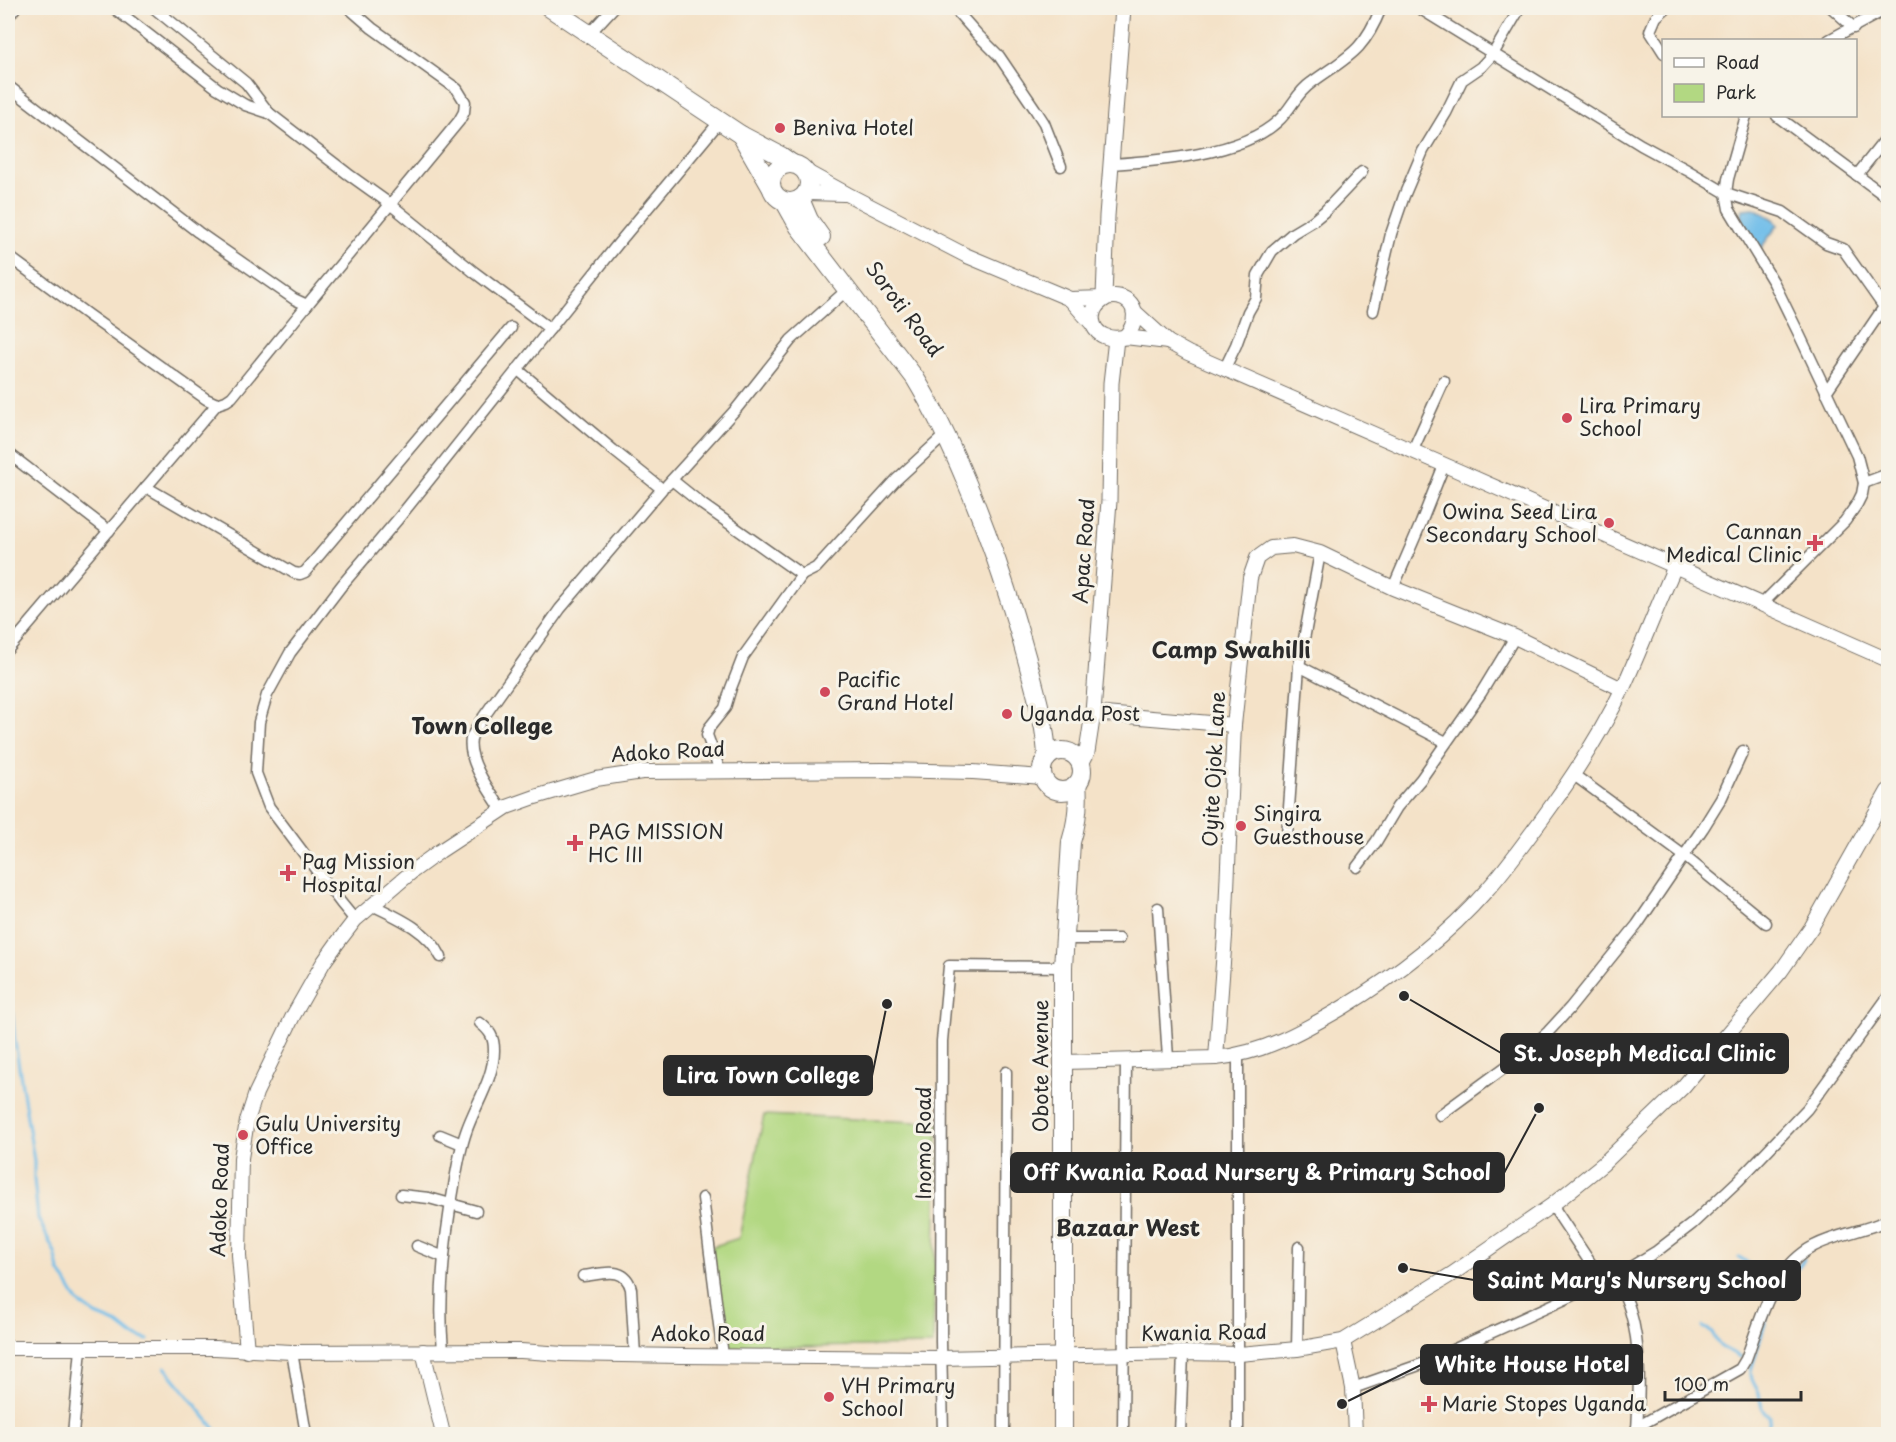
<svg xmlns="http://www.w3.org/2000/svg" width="1896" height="1442" font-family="'Playpen Sans',sans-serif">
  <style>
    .green { fill: #b2d882; stroke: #6e8256; stroke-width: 1.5 }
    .water { fill: #6fbde9; stroke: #4d748a; stroke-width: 1.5 }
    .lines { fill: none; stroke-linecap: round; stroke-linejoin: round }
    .stream { stroke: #6fbde9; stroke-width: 3 }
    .minor-casing { stroke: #716b62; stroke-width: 13 }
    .tertiary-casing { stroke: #716b62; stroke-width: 16 }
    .secondary-casing { stroke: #716b62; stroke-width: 17 }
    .primary-casing { stroke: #716b62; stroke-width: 20 }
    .minor { stroke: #fff; stroke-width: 10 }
    .tertiary { stroke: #fff; stroke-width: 14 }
    .secondary { stroke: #fff; stroke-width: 15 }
    .primary { stroke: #fff; stroke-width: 18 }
    .poi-dot { fill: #d1495b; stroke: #f7f3e8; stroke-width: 2 }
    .labels { text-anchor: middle; stroke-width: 6; stroke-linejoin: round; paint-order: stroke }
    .poi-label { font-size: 20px; fill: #2b2b2b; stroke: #f7f3e8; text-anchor: start }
    .street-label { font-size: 20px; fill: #2b2b2b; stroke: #f7f3e8 }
    .quarter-label { font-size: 22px; font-weight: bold; fill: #2b2b2b; stroke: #f7f3e8 }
    .leader { fill: none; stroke: #2b2b2b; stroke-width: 2 }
    .callout-dot { fill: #2b2b2b; stroke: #f7f3e8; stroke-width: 2 }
    .callout { fill: #2b2b2b; stroke: #2b2b2b; stroke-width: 2 }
    .callout-label { font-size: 21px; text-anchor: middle; font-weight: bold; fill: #fff }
  </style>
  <rect width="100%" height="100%" fill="#f7f3e8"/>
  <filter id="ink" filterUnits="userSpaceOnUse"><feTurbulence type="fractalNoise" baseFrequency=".0167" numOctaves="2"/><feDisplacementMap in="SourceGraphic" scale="12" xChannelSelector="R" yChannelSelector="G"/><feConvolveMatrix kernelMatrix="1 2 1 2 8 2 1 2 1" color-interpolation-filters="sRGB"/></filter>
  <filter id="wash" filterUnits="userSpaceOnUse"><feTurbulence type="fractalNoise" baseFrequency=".008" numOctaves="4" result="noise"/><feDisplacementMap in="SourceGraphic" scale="24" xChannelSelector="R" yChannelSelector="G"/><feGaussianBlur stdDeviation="1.35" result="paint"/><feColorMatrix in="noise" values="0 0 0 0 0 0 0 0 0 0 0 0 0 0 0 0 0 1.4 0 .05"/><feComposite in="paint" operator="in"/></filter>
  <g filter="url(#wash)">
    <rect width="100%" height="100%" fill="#f4e2c8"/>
    <path class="green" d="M764,1115L938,1123L933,1345L723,1348L711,1247L739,1238Z"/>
    <path class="water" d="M1754,208L1774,219L1778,225L1760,249C1753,236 1738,224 1743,209Z"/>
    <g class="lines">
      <g class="stream">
        <path d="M8,976L9,979L15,1042L34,1161V1179L38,1218L55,1253L59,1270L78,1302L96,1315L118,1324L132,1335L148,1340"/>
        <path d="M1739,1257C1755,1268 1758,1267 1766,1287"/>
        <path d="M1774,1298L1804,1259"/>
        <path d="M1703,1327L1711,1331L1721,1347L1741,1357"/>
        <path d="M165,1367L219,1434"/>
        <path d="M1767,1434L1770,1417C1761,1410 1761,1403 1759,1394C1756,1384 1750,1382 1751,1370L1769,1310"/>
      </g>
    </g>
  </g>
  <g filter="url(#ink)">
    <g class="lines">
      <defs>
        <g id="minor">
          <path d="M114,8L217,88L245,105L269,113L348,174L390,204L474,272L550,329"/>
          <path d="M154,8L246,83L269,113"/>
          <path d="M954,8L977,34L999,56L1035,109L1044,123L1061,166"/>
          <path d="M1419,8L1641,145L1687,170L1726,193L1783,212L1826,243L1843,249L1884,307"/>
          <path d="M1832,8L1854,28"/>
          <path d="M8,17L15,8"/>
          <path d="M589,34L613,8"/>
          <path d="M1829,40L1888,8"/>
          <path d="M1664,53L1650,31L1656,17L1666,8"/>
          <path d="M8,86L198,232L294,299L307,305L459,121L464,112L465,102L457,89L372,28L349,8"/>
          <path d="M1746,116L1728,179L1726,193L1729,209L1774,283L1799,334L1857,456L1864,483L1862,494L1857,504L1845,521L1762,604"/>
          <path d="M1777,116L1888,198"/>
          <path d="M1111,164C1158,161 1242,155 1278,121C1291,110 1296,93 1311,83C1348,56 1363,53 1381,8"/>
          <path d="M1857,175L1888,136"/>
          <path d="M8,256L88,315L206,399L217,404L226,401L232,397L307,305"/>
          <path d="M1373,311L1391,234L1404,196L1423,151L1446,113L1462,80L1481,67L1493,54L1520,8"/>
          <path d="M1224,370L1236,345L1248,312L1256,298L1258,275L1272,251L1293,233L1313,221L1325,211L1362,172"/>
          <path d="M1826,392L1884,307L1888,308"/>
          <path d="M1412,452L1444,381"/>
          <path d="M8,453L109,531"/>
          <path d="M672,480L703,505L802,575L816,568L896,480L946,434"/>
          <path d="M1864,483L1888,474"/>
          <path d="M667,485L737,408L791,340L848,289"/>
          <path d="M146,487L294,573L300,574L305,572L511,328"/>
          <path d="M1393,588L1421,523L1444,465"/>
          <path d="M8,649L217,404"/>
          <path d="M1299,666L1446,742"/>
          <path d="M720,771L707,735L709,728L725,708L731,688L743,657L802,575"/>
          <path d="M1574,775L1683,855L1766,923"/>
          <path d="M502,810C491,793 467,761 471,739C472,734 478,727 480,722L560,609L662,489L613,450L517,369"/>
          <path d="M1287,836L1299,666L1320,553"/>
          <path d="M1357,867L1376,842L1397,807L1421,779L1481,693L1515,637"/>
          <path d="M372,905C397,917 429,931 441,957"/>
          <path d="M1158,908L1168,1058"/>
          <path d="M355,920L341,903L269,807L256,773L259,722L267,695L290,653L342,585L398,519L617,245L720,121"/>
          <path d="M1064,939H1119"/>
          <path d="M1440,1115L1522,1055L1548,1032L1570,1008L1637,925L1703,828L1721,799L1743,751"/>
          <path d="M440,1135L462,1144"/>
          <path d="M401,1195L429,1198L476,1211"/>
          <path d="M703,1198L723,1356"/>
          <path d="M1552,1205L1603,1282"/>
          <path d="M417,1246L444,1257"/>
          <path d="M583,1276C603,1274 625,1265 631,1289L635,1355"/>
          <path d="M1616,1276C1621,1287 1627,1299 1630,1310C1642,1350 1639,1391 1637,1431"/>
          <path d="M1297,1349L1299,1247"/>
          <path d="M443,1351C438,1296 444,1240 454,1186C457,1168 460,1149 466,1132C475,1105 494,1079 494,1050C494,1037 490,1031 480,1023"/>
          <path d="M292,1352L306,1434"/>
          <path d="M1353,1388L1422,1364L1444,1354L1616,1276L1657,1251L1692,1224L1739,1180L1807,1109L1888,997"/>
          <path d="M1637,1427L1740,1369L1746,1359C1761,1319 1772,1268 1814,1246C1837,1234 1865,1231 1888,1220"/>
          <path d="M73,1434L81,1349"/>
          <path d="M943,1434L941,1341L942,1041L949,966L1063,967"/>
          <path d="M1004,1434L1006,1072"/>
          <path d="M1123,1434L1126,1060"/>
          <path d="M1180,1434L1183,1353"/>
          <path d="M1238,1434V1056"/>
        </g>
        <g id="tertiary">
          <path d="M805,171L847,194L965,255L1063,296L1070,299L1106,298"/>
          <path d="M807,193L844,194"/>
          <path d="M1070,299L1093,325"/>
          <path d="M1135,312L1168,342L1188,353L1463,473L1888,660"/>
          <path d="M1125,337L1168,342"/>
          <path d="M1093,713L1234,725"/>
          <path d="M1216,1058L1225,936L1234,725L1250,578L1257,558L1271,548L1293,546L1320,553L1393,588L1515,637L1622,689"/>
          <path d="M1064,1062L1216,1058C1264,1053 1301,1032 1342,1008C1395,976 1445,938 1486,891C1506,869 1524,843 1542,819C1572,778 1601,734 1623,688C1641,648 1657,607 1675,566"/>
          <path d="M1343,1341L1353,1388L1355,1434"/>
          <path d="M8,1348H215L292,1352L521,1351L563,1354L681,1356L941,1358L1183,1353L1239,1354L1297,1349L1343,1341L1452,1274L1552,1205L1603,1164L1683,1087L1781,971L1811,928L1888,791"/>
          <path d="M247,1351L239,1255L241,1158L247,1121L256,1093L293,1016L323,963L338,942L355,920L414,870L440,851L507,807L535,797L596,779L642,772L884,770L973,772L1043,777"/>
          <path d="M423,1351L443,1434"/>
        </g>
        <g id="secondary">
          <path d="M1104,297L1107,216L1123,8"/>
          <path d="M1104,297C1109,297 1115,296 1119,297C1140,302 1137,325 1125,337C1093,345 1080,312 1106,298Z"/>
          <path d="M1081,764L1087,752L1093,713L1109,501L1111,383L1116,339"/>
        </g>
        <g id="primary">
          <path d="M550,8L741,135L781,156L791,163"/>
          <path d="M741,135L771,187"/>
          <circle cx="790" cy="183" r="19"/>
          <path d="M800,199L809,220L821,237"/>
          <path d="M785,202L799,227L915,378C935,411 951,445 966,481C991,540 1011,601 1028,663C1036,694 1046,725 1047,758"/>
          <circle cx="1062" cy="771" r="20"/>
          <path d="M1063,1434V967L1071,842C1077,823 1079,804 1077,784"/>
        </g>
      </defs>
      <use href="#minor" class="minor-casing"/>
      <use href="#tertiary" class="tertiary-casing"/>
      <use href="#secondary" class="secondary-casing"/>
      <use href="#primary" class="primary-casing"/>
      <use href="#minor" class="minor"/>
      <use href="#tertiary" class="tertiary"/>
      <use href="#secondary" class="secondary"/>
      <use href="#primary" class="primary"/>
    </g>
  </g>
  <g class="poi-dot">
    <circle cx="780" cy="128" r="6"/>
    <circle cx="1567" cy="418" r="6"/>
    <circle cx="1609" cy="523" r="6"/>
    <path d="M1812 534h6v6h6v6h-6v6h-6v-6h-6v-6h6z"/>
    <circle cx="825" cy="692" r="6"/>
    <circle cx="1007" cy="714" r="6"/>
    <circle cx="1241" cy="826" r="6"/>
    <path d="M572 834h6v6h6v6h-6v6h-6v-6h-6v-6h6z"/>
    <path d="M285 864h6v6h6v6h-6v6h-6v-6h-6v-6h6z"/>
    <circle cx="243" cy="1135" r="6"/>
    <circle cx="829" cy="1397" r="6"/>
    <path d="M1426 1395h6v6h6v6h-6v6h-6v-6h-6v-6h6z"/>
  </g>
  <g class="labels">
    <g class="poi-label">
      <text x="792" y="135">Beniva Hotel</text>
      <text x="1579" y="413">Lira Primary<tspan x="1579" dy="23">School</tspan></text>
      <text x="1597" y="519" text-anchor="end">Owina Seed Lira<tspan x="1597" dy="23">Secondary School</tspan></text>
      <text x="1802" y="539" text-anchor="end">Cannan<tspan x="1802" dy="23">Medical Clinic</tspan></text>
      <text x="837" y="687">Pacific<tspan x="837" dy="23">Grand Hotel</tspan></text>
      <text x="1019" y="721">Uganda Post</text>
      <text x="1253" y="821">Singira<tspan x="1253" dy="23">Guesthouse</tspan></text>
      <text x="588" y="839">PAG MISSION<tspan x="588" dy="23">HC III</tspan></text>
      <text x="302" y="869">Pag Mission<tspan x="302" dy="23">Hospital</tspan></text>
      <text x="255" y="1131">Gulu University<tspan x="255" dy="23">Office</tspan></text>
      <text x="841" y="1393">VH Primary<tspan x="841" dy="23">School</tspan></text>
      <text x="1442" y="1411">Marie Stopes Uganda</text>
    </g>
    <g class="street-label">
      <text transform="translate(904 309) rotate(53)" y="7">Soroti Road</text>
      <text transform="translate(1084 551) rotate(-86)" y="7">Apac Road</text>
      <text transform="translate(668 752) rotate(-3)" y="7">Adoko Road</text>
      <text transform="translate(1214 769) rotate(-87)" y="7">Oyite Ojok Lane</text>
      <text transform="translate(1041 1066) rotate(-90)" y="7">Obote Avenue</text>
      <text transform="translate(924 1143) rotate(-90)" y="7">Inomo Road</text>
      <text transform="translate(220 1200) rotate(-88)" y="7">Adoko Road</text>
      <text transform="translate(1204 1333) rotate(-1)" y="7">Kwania Road</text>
      <text x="708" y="1341">Adoko Road</text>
    </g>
    <g class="quarter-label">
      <text x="1231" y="658">Camp Swahilli</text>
      <text x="482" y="734">Town College</text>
      <text x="1128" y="1236">Bazaar West</text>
    </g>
  </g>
  <path class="leader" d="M1404 996L1501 1053M887 1004L872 1076M1539 1108L1504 1173M1403 1268L1474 1280M1342 1404L1421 1365"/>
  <g class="callout-dot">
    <circle cx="1404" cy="996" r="6"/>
    <circle cx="887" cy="1004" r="6"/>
    <circle cx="1539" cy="1108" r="6"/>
    <circle cx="1403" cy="1268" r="6"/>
    <circle cx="1342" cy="1404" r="6"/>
  </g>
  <g class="callout">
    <rect x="1501" y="1034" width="287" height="39" rx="6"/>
    <rect x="664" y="1056" width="208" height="39" rx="6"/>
    <rect x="1011" y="1153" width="493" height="39" rx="6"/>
    <rect x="1474" y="1261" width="326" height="39" rx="6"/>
    <rect x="1421" y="1345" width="221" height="39" rx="6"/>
  </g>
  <g class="callout-label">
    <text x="1645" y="1061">St. Joseph Medical Clinic</text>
    <text x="768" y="1083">Lira Town College</text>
    <text x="1257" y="1180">Off Kwania Road Nursery &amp; Primary School</text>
    <text x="1637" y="1288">Saint Mary's Nursery School</text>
    <text x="1532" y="1372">White House Hotel</text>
  </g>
  <rect width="1896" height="1442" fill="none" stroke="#f7f3e8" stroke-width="30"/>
  <rect x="1662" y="39" width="195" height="78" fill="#f7f3e8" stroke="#a5a39c" stroke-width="1.5"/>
  <rect x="1674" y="58" width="30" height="9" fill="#ffffff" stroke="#a5a39c" stroke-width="1.5"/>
  <text x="1716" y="69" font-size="18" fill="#2b2b2b">Road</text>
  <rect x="1674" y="84" width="30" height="18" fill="#b2d882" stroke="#a5a39c" stroke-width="1.5"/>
  <text x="1716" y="99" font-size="18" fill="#2b2b2b">Park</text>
  <path d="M1665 1391v9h136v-9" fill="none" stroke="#2b2b2b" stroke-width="3"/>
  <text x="1674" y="1391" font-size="18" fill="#2b2b2b" stroke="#f7f3e8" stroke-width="4.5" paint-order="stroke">100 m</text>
</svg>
